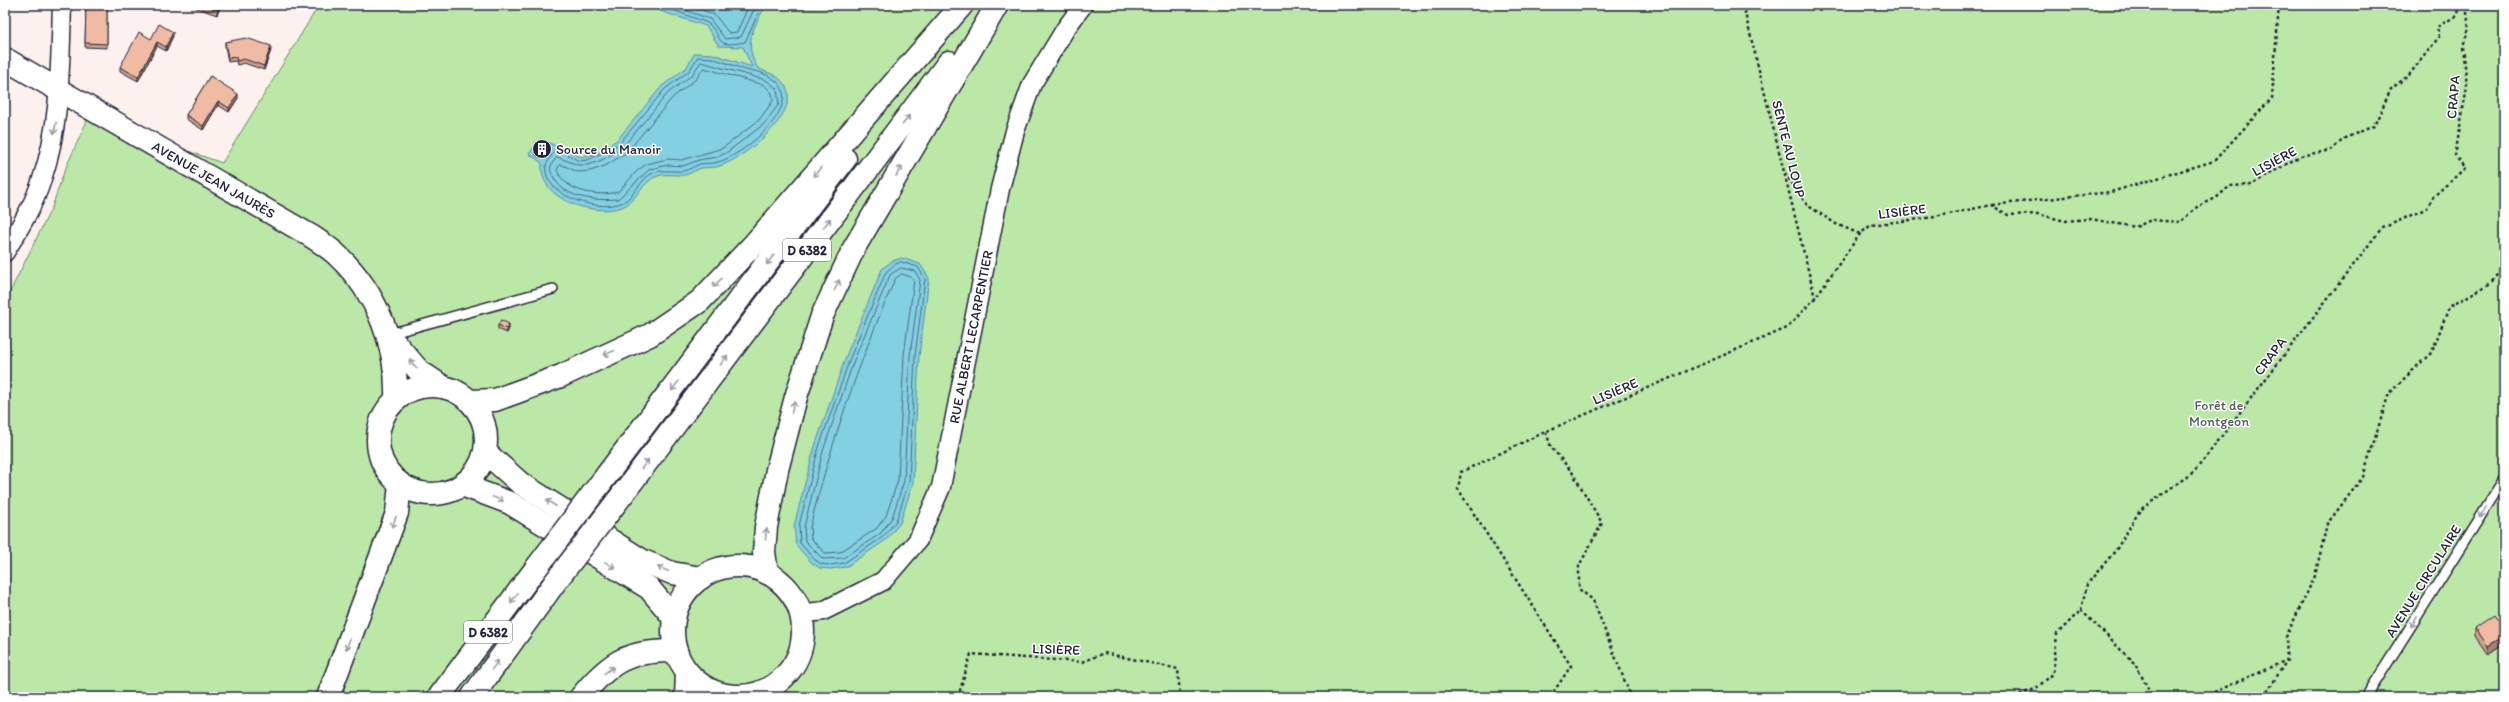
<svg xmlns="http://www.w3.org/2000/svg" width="2509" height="702" font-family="Itim,sans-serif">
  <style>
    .green { fill: #bbe8a6; stroke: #6e8570 }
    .water { fill: #83d0e2; stroke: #5c8a9f; fill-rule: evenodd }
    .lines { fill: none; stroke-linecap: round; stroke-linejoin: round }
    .shore { stroke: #49687e; stroke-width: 1 }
    .lane-casing { stroke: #22223b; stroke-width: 12 }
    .street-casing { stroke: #22223b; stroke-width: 21 }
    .secondary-casing { stroke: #22223b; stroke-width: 25 }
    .highway-casing { stroke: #22223b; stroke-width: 25 }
    .path { stroke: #22223b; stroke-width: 2.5; stroke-dasharray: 3 3; stroke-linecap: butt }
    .lane { stroke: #fff; stroke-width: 9 }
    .street { stroke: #fff; stroke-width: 18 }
    .secondary { stroke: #fff; stroke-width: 22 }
    .highway { stroke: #fff; stroke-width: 22 }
    .highway-bridge-casing { stroke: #22223b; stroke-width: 25; stroke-linecap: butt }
    .highway-bridge { stroke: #fff; stroke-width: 22 }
    .wall { fill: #cea18c; stroke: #22223b }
    .shaded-wall { fill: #a88372; stroke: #22223b }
    .building { fill: #f0bba3; stroke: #22223b }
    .oneway { stroke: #9c9ca7 }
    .labels { text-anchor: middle; stroke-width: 3; stroke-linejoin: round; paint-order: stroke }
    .shield { fill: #fff; stroke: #646476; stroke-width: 1 }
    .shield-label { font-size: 13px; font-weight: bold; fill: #22223b }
    .street-label { font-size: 14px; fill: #22223b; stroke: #fff }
    .poi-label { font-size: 14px; fill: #22223b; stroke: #fff; text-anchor: start }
    .park-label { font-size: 14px; fill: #505d5b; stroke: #fff }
  </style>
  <rect width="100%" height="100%" fill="#fcf1ed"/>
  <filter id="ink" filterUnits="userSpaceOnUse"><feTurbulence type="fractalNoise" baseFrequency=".025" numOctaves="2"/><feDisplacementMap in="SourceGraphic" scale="8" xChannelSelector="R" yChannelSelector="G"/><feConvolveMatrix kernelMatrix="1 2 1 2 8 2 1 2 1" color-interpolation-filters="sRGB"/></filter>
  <g filter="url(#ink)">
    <path class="green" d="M319,5H2504V697H5V302L52,207L64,172L89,116L222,163Z"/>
    <g class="water">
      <path d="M653,5H766C754,27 743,43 757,67C765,74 775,71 784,84C805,111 743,159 720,166C715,168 708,167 702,168C696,169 691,174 685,175C676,176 667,173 658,176C643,180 636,202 622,207C594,217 537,200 542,163L529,154L540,139L581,157L598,153L617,140L662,86L686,68L695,53L713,54L752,67L743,47L719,46L706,26L660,11ZM546,145L548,155L539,157L535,151L536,147Z"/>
      <path d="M902,258L920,264L929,278L919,356L913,483L900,523L886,540L846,567L830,569L820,568L812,563L796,545L794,526L814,449L846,356L882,269L892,261Z"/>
    </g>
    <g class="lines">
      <g class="shore">
        <path d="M659,5L708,23C725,39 713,48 745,42L762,5"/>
        <path d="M670,5L710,19L725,39L741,37L756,5"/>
        <path d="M690,5L715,15L729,33L737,32L749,5"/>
        <path d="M698,57L712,58L749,71C757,70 769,75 776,81C805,106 742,156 718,162C713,164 706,163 700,164C694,166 689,170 683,171C673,172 663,169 653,173C641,178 634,197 623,202C602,213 550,198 546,172C544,163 551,158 554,151H561L579,161L588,160L619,144L665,89L689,71Z"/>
        <path d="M701,62L766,80L777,89L779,104L764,124L726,153L717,157L699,160L683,166L668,165L650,169L618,199C596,201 563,199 553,176C551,173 549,168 552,164C553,161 556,159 557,157L578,165H588L602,160L622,148L668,93L692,75Z"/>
        <path d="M704,68L764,85L772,93L773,101L759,120L723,148L682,160L667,159L647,164L638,170L618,192C597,197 565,192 557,170L560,164L578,172L590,171L605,166L626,153L673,97L696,79Z"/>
        <path d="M901,262L918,267L925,279L915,356L909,482L896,521L883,537L844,563L830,565L821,564L815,560L800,543L799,526L818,450L850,358L886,272L894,265Z"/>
        <path d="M901,268L915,271L920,280L910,356L904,481L892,518L880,534L843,558L823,559L805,541L804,527L823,451L854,360L890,275Z"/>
        <path d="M902,274L911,277L914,280L904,355L898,480L886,516L876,529L840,552L825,553L811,539L810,527C831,442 860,360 895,279Z"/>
      </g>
      <defs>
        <g id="lane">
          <path d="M389,334L553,289"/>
          <path d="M2366,697L2504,479"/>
        </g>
        <g id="street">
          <path d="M5,252C19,229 34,205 42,179C61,123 60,64 62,5"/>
          <path id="s1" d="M800,614L823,611L883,581L918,540L941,487L1000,189L1015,131L1032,84L1066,28L1083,5"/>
        </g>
        <g id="secondary">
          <path id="s2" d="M5,59L311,236C320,242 330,248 338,256C377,293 398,346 396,400"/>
          <path d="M390,337L419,371L443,387"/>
          <circle cx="432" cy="440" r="54"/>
          <path d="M485,452L520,483L643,561L672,573L701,578"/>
          <path d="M462,485L510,503L649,588L674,618"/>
          <circle cx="738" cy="631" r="65"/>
          <path d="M686,697L687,673"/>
        </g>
        <g id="highway">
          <path d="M470,401L495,400L561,376L650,335L700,301L754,244L962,5"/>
          <path d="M600,484L845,159"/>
          <path d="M622,495L949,62"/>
          <path d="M767,573L764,552L766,527L777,470L796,397L822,316L854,248L997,5"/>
          <path d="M328,697L397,513L400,484"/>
          <path d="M439,697L537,567"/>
          <path d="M472,697L556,581"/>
          <path d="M581,697C610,661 629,650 676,651"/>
        </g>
      </defs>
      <use href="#lane" class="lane-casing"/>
      <use href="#street" class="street-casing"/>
      <use href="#secondary" class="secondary-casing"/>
      <use href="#highway" class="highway-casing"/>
      <g class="path">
        <path d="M1743,5L1815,298"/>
        <path d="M1785,173L1807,205L1836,224L1860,234"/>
        <path d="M1992,205L2111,192L2214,161L2272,98L2279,5"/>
        <path d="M1546,432L1551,447L1572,472L1602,523L1579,566V589L1593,600L1631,697"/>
        <path d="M2081,610L2135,664L2153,697"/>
        <path d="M958,697L971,654L1082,662L1104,653L1178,669L1180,697"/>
        <path d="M1550,697L1571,666L1458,489L1461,472L1549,430L1787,328L1815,298L1860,234L1871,225L1935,217L1991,205L2008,215L2038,214L2065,221L2090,219L2136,227L2151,220L2180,222L2197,207L2216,198L2230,186L2251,185L2300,156L2331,150L2345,138L2374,126L2391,89L2409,75L2439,37L2437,27L2456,16L2460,5"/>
        <path d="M2014,697L2035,689L2053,674L2057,634L2081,610L2087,584L2116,550L2140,510L2195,471L2381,229L2427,208L2433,197L2465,168L2455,156L2467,86L2463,46L2469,28L2466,5"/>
        <path d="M2203,697L2287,660"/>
        <path d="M2264,697L2287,660L2286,637L2315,576L2327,524L2363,477L2389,393L2432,352L2449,307L2491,283L2504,265"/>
      </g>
      <use href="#lane" class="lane"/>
      <use href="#street" class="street"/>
      <use href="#secondary" class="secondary"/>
      <use href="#highway" class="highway"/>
      <defs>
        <g id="highway-bridge">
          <path d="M537,567L600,484"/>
          <path d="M556,581L622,495"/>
        </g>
      </defs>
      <use href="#highway-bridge" class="highway-bridge-casing"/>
      <use href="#highway-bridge" class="highway-bridge"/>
    </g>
    <g class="wall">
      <path d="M86,5H107V48L85,47Z"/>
      <path d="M192,5H221L217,15L197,8Z"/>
      <path d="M173,36L166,51L157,46L138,81L120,71V67L151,39Z"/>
      <path d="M225,42L271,50L264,70L244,63L237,65L236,61L228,62L225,46Z"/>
      <path d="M210,76L238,98L229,112L218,105L203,130L186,119V115Z"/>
      <path d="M536,143H548V155L546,157H539L536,155Z"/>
      <path d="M498,325L509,328L507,333L498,329Z"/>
      <path d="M2475,628L2504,629V644L2488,655L2475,636Z"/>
    </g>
    <g class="shaded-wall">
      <path d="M218,5H221L217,15V7Z"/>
      <path d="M173,32V36L166,51V47Z"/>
      <path d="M157,42V46L138,81V77Z"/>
      <path d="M271,46V50L264,70V66Z"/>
      <path d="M9,79V87L5,94V86Z"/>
      <path d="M9,93V101L5,109V101Z"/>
      <path d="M238,94V98L229,112V108Z"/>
      <path d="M218,101V105L203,130V126Z"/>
      <path d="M548,151V155L546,157V153Z"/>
      <path d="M509,324V328L507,333V329Z"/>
      <path d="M2504,636V644L2488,655V646Z"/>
    </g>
    <g class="building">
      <path d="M86,5H107V44L85,43Z"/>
      <path d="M212,5H218L217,7Z"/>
      <path d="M159,24L173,32L166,47L157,42L138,77L120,67L139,32L151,39Z"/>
      <path d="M246,38L271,46L264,66L244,59L237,61L236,57L228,58L225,42Z"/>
      <path d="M5,76L9,79L5,86Z"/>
      <path d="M210,76L238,94L229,108L218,101L203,126L186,115Z"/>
      <path d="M5,91L9,93L5,101Z"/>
      <path d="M543,140L548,143V151L546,153H539L536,151V143Z"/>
      <path d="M501,320L509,324L507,329L498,325Z"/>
      <path d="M2494,615L2504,629V636L2488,646L2475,628Z"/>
    </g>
    <defs><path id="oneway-shaft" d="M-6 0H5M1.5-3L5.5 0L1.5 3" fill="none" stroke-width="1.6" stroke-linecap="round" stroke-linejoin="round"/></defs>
    <g class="oneway">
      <use href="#oneway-shaft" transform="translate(906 120) rotate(-53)"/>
      <use href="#oneway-shaft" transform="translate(55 128) rotate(101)"/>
      <use href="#oneway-shaft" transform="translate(899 171) rotate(-60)"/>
      <use href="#oneway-shaft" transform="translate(817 172) rotate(131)"/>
      <use href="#oneway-shaft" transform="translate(827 223) rotate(-53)"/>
      <use href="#oneway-shaft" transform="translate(770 260) rotate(127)"/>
      <use href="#oneway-shaft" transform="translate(717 283) rotate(134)"/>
      <use href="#oneway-shaft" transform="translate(837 285) rotate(-65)"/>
      <use href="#oneway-shaft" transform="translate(609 353) rotate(155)"/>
      <use href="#oneway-shaft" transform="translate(724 360) rotate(-53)"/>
      <use href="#oneway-shaft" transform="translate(413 364) rotate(-133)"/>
      <use href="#oneway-shaft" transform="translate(675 386) rotate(127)"/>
      <use href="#oneway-shaft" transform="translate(793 407) rotate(-76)"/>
      <use href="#oneway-shaft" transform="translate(645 464) rotate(-53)"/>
      <use href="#oneway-shaft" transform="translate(498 499) rotate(22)"/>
      <use href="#oneway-shaft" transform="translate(551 503) rotate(-147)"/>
      <use href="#oneway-shaft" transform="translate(2483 512) rotate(122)"/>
      <use href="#oneway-shaft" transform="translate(394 522) rotate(111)"/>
      <use href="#oneway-shaft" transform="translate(766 534) rotate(-85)"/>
      <use href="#oneway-shaft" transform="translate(610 565) rotate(31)"/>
      <use href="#oneway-shaft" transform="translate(663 569) rotate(-158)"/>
      <use href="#oneway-shaft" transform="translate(514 598) rotate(127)"/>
      <use href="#oneway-shaft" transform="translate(2414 622) rotate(122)"/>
      <use href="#oneway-shaft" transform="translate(348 644) rotate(111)"/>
      <use href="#oneway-shaft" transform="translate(495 665) rotate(-54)"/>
      <use href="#oneway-shaft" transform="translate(609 670) rotate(-36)"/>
    </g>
  </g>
  <defs>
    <symbol id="building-disc" viewBox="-11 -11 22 22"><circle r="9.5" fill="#22223b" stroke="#fff"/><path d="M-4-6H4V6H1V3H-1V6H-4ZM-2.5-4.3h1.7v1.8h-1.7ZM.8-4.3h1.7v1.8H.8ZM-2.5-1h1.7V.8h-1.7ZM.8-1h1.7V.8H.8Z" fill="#fff"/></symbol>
  </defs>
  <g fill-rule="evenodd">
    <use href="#building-disc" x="531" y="138" width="22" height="22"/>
  </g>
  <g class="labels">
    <g class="shield">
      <rect x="783" y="239" width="48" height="22" rx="3"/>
      <rect x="464" y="621" width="48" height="22" rx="3"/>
    </g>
    <g class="shield-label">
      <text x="807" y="255">D 6382</text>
      <text x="488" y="637">D 6382</text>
    </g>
    <g class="street-label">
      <text transform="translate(2453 97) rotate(-85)" y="5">CRAPA</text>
      <text transform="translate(1789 149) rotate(76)" y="5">SENTE AU LOUP</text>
      <text transform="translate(2274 161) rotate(-28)" y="5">LISIÈRE</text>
      <text dy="5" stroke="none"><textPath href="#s2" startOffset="241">AVENUE JEAN JAURÈS</textPath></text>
      <text transform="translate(1902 211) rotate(-7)" y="5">LISIÈRE</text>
      <text dy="5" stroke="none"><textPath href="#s1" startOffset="355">RUE ALBERT LECARPENTIER</textPath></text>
      <text transform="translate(2270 356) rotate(-53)" y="5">CRAPA</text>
      <text transform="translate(1615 391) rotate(-23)" y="5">LISIÈRE</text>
      <text transform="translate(2423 581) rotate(-58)" y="5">AVENUE CIRCULAIRE</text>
      <text transform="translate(1056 649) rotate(2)" y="5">LISIÈRE</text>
    </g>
    <g class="poi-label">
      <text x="556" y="154">Source du Manoir</text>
    </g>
    <g class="park-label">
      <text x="2219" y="410">Forêt de<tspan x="2219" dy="16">Montgeon</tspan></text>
    </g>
  </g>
  <rect width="2509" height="702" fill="none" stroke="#fff" stroke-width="20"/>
  <rect x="10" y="10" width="2489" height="682" fill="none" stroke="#22223b" stroke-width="1.5" filter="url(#ink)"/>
</svg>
